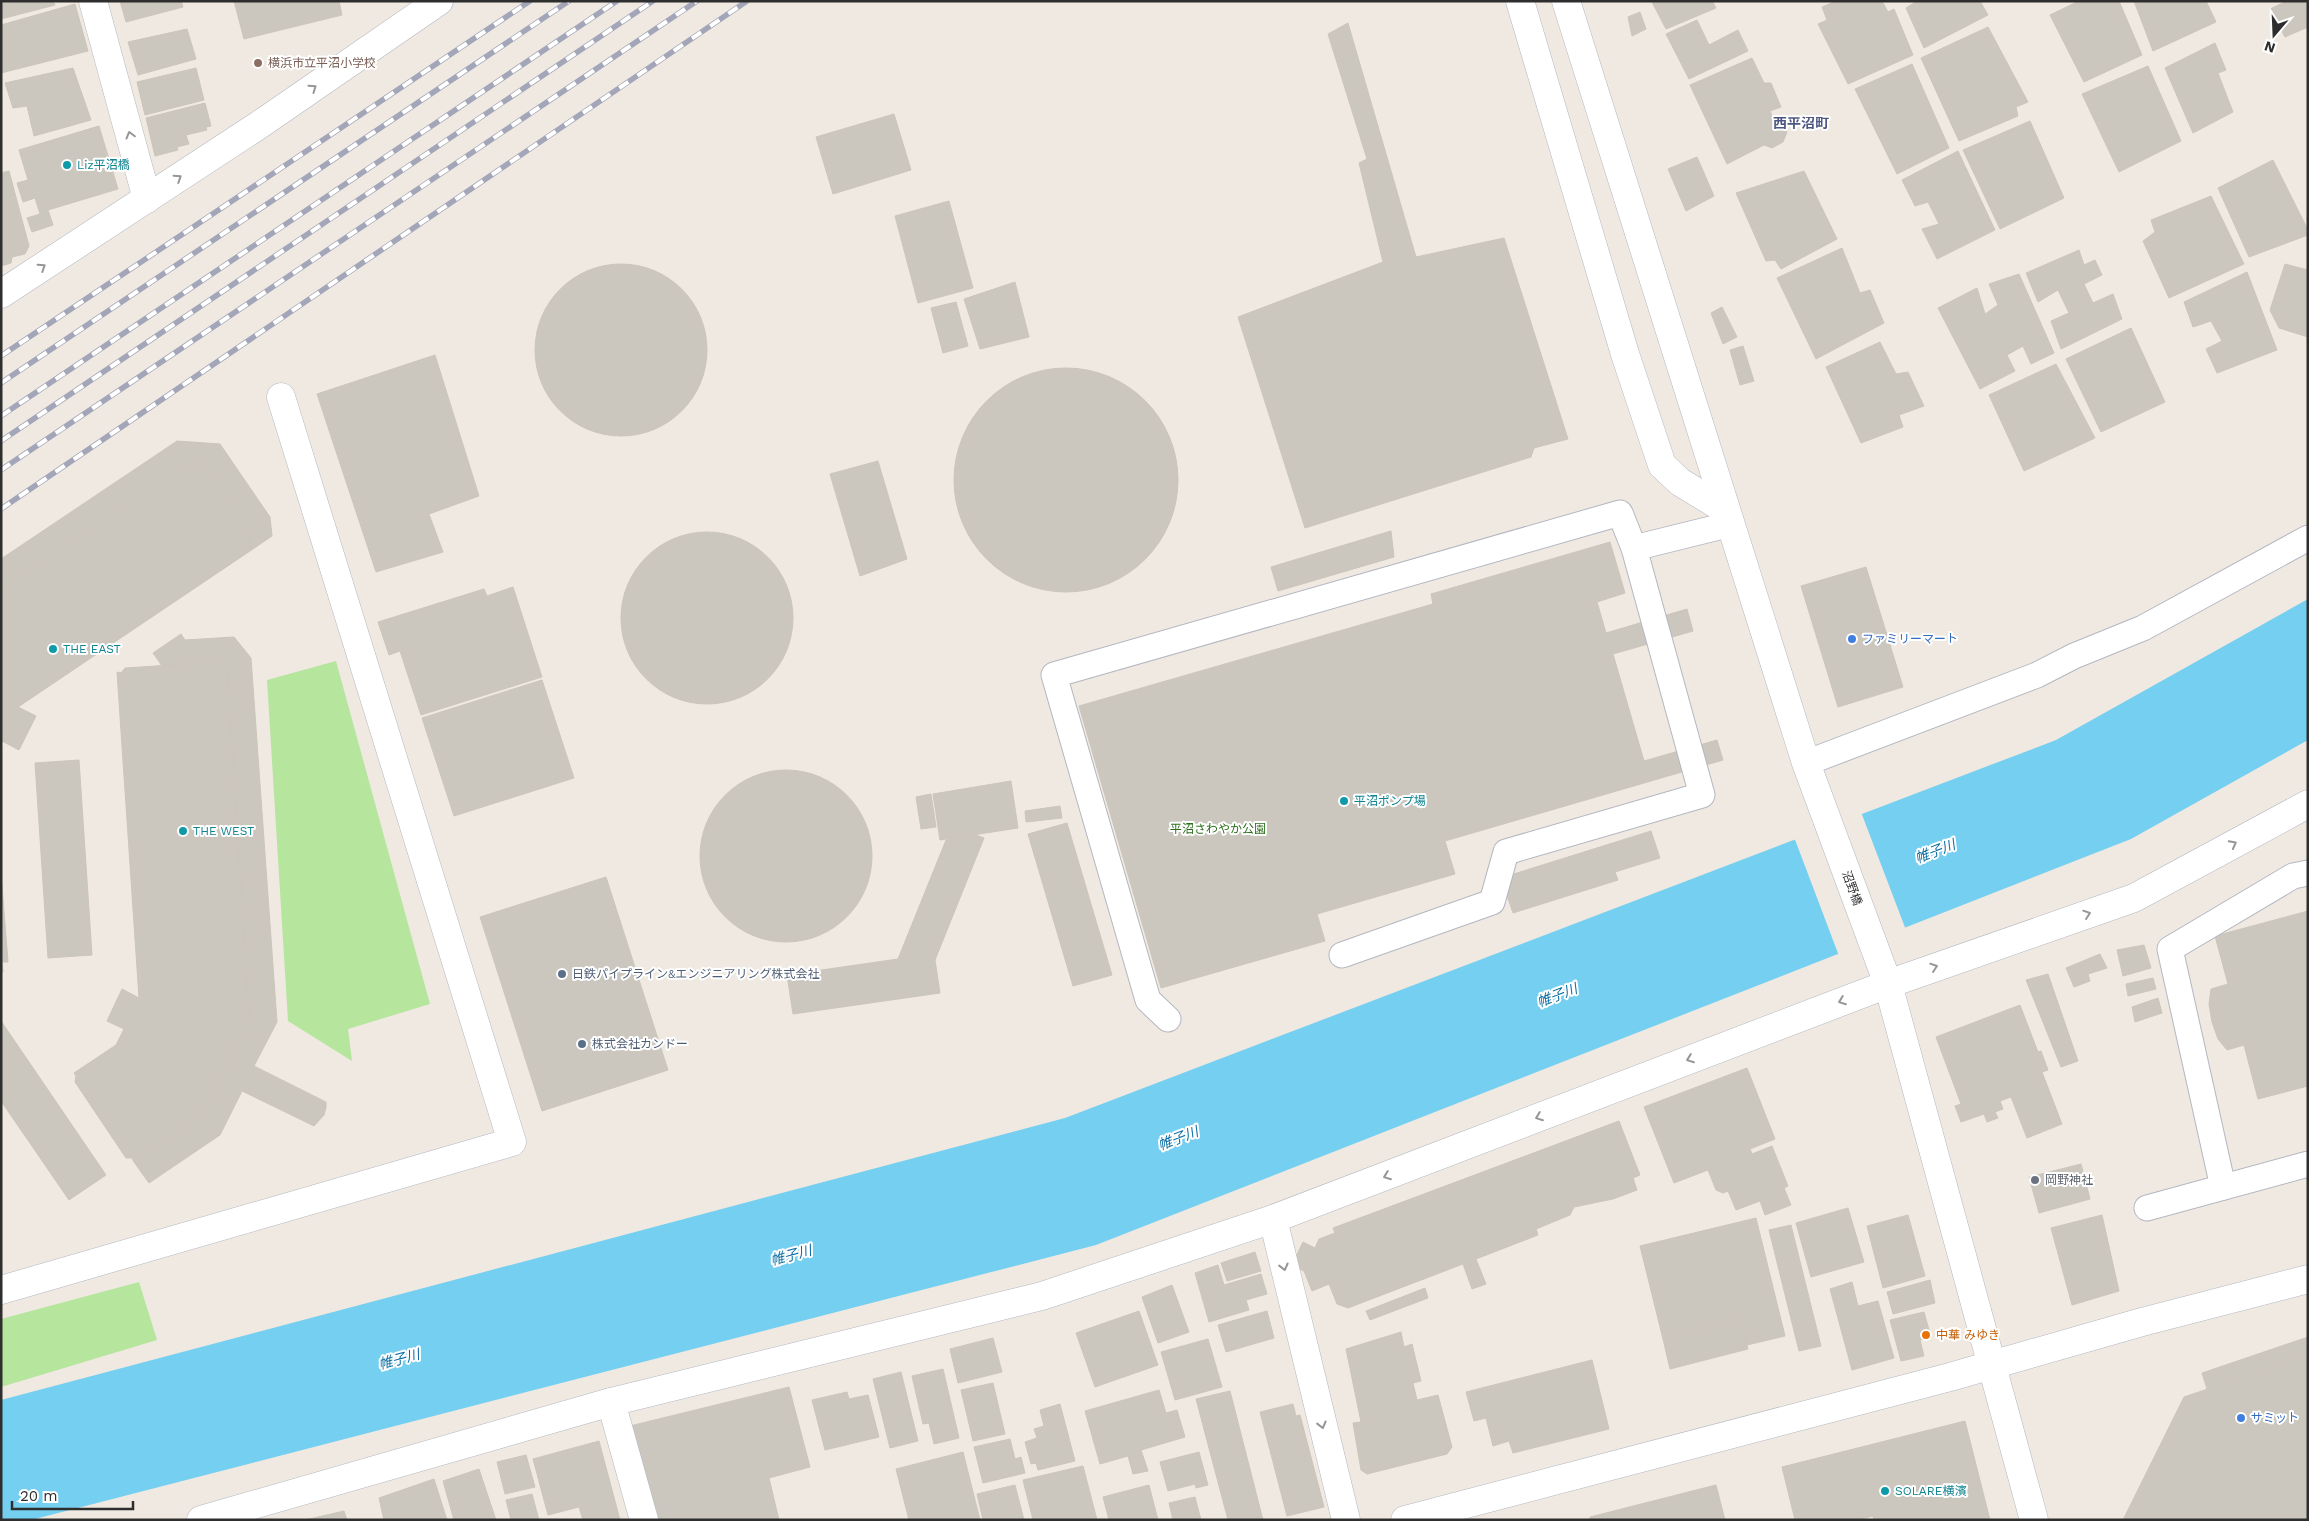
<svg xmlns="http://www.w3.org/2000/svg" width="2309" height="1521" font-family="'Work Sans','Noto Sans JP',sans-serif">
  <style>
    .green { fill: #b6e59e }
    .water { fill: #75cff0 }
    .pier { fill: #efe9e1 }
    .building { fill: #cbc7bf; stroke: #cbc5ba }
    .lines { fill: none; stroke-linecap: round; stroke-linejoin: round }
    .lane-casing { stroke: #b4b7c1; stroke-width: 27 }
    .street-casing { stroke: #b4b7c1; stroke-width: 29 }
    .secondary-casing { stroke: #b4b7c1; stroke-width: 29 }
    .lane { stroke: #fff; stroke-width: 25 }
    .street { stroke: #fff; stroke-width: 28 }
    .secondary { stroke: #fff; stroke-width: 28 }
    .rail-casing { stroke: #a3a6b8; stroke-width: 5.5 }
    .rail { stroke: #fff; stroke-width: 4; stroke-dasharray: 11; stroke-linecap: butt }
    .oneway { stroke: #969696 }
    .education-dot { fill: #8d6e63; stroke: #fff; stroke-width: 2 }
    .culture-dot { fill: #0f9aa8; stroke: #fff; stroke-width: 2 }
    .shop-dot { fill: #3f7fe0; stroke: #fff; stroke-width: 2 }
    .service-dot { fill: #5c6f8a; stroke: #fff; stroke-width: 2 }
    .worship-dot { fill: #6b7280; stroke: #fff; stroke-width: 2 }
    .food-dot { fill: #e8710a; stroke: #fff; stroke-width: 2 }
    .labels { text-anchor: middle; stroke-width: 4; stroke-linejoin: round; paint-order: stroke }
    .education-label { font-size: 12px; fill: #785e54; stroke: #fff; text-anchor: start }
    .culture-label { font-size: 12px; fill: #0d838f; stroke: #fff; text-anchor: start }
    .shop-label { font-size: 12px; fill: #366cbe; stroke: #fff; text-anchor: start }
    .park-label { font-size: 12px; fill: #2c6e1b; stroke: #fff }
    .street-label { font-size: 12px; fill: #2e2e2e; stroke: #fff }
    .service-label { font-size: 12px; fill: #4e5e75; stroke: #fff; text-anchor: start }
    .worship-label { font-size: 12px; fill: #5b616d; stroke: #fff; text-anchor: start }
    .food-label { font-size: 12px; fill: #c56008; stroke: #fff; text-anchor: start }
    .neighbourhood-label { font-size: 14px; font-weight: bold; fill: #4d5680; stroke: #fff }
    .water-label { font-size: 14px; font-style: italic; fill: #0d6fa3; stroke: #fff }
  </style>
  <rect width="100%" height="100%" fill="#efe9e1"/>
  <g class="green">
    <path d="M336,661L430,1004L348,1029L352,1061L288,1021L267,680Z"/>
    <path d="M139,1282L157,1340L1,1387V1319Z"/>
  </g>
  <path class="water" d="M2308,599V740L2131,839L1096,1245L31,1520H1V1400L1065,1118L2056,740Z"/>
  <path class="pier" d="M1861,812L1906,930L1839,956L1794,837Z"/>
  <g class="building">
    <path d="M1,1H53L55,5L1,19Z"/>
    <path d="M120,1H181L183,7L126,22Z"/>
    <path d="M234,1H339L342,15L244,39Z"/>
    <path d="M1712,1L1716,8L1666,29L1652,2Z"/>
    <path d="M1836,1H1882L1888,12L1894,9L1913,55L1848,84L1818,24L1827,20L1822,7Z"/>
    <path d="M1917,1H1980L1988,15L1924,48L1906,8Z"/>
    <path d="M2079,1H2119L2142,55L2084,82L2050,15Z"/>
    <path d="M2134,1H2206L2216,22L2153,51Z"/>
    <path d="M2287,1H2308V27L2285,37L2270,9Z"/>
    <path d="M75,4L88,51L1,73V25Z"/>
    <path d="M1640,12L1646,29L1632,36L1628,17Z"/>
    <path d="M1697,20L1709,45L1738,30L1748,51L1689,79L1666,34Z"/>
    <path d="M1348,23L1416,257L1504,238L1568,439L1534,448L1531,457L1305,528L1238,317L1383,262L1359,163L1367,159L1328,34Z"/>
    <path d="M1988,27L2028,102L2016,107L2018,116L1959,141L1921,58Z"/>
    <path d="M187,29L196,59L138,75L128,42Z"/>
    <path d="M2215,43L2226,70L2218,73L2233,112L2193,133L2165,68Z"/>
    <path d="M1752,58L1764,83H1771L1781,107L1770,111L1774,120L1780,123L1787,132L1783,142L1772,148L1764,145L1727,164L1690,85Z"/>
    <path d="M1912,64L1949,148L1897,174L1855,89Z"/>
    <path d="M2148,66L2181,141L2119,172L2082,94Z"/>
    <path d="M73,68L91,120L34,136L27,106L13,108L5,83Z"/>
    <path d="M196,68L204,100L145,115L137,82Z"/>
    <path d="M205,103L211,126L206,127L207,130L186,135L189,144L177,147L178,150L155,156L146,118Z"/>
    <path d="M894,114L911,170L833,194L816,137Z"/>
    <path d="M2030,121L2064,198L2000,229L1963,150Z"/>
    <path d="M99,126L118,189L48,210L53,225L32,232L27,218L40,214L35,198L23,202L17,183L28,180L19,150Z"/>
    <path d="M1958,151L1995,230L1937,259L1922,229L1939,224L1928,202L1915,206L1902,180Z"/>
    <path d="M1697,157L1714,196L1686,211L1668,169Z"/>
    <path d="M2273,160L2308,230V235L2249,257L2218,188Z"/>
    <path d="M9,171L29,246L25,254L12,257L11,263L1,266V173Z"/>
    <path d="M1804,171L1837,239L1781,269L1775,260L1766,261L1736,193Z"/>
    <path d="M2211,196L2244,264L2169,298L2143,241L2155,232L2151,220Z"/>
    <path d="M949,201L973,288L918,303L895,216Z"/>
    <path d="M1842,248L1860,293L1870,290L1884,323L1816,359L1777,278Z"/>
    <path d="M2079,250L2084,265L2095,260L2102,275L2084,284L2093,303L2113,294L2122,319L2061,349L2051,321L2069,313L2058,290L2038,302L2026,273Z"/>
    <path d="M2285,264L2308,270V337L2279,328L2270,310Z"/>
    <circle cx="621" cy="350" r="86"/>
    <path d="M2247,272L2277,350L2217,373L2206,349L2222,341L2211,321L2193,327L2184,302Z"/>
    <path d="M2019,274L2054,353L2031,364L2023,346L2007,355L2015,371L1980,389L1938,308L1977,288L1985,314L1998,305L1989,284Z"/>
    <path d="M1015,282L1029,337L980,349L964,299Z"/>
    <path d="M956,302L968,346L943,353L931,308Z"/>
    <path d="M1722,307L1737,337L1723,344L1711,313Z"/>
    <path d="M2131,328L2165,402L2101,432L2066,359Z"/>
    <path d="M1880,342L1896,374L1908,372L1924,406L1899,415L1903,427L1861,443L1826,367Z"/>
    <path d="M1743,346L1754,381L1740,385L1730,350Z"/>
    <path d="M435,355L479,496L429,514L443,552L376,572L317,394Z"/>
    <path d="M2056,364L2095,438L2024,471L1989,395Z"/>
    <circle cx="1066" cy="480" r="112"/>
    <path d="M177,441L220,444L270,517L272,536L250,551L248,529L206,467L191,462L1,590V559Z"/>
    <path d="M878,461L907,559L860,576L830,474Z"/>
    <path d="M191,462L206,467L248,529L250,551L18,707L36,716L19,750L2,741L1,743V590Z"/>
    <path d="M1391,531L1394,557L1278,591L1271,567Z"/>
    <circle cx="707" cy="618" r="86"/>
    <path d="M1610,542L1625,593L1597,602L1606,633L1687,609L1693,631L1613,654L1644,761L1717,740L1723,760L1445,841L1455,874L1317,914L1325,941L1161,988L1079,706L1433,604L1431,594Z"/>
    <path d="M1866,567L1903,687L1838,707L1801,586Z"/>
    <path d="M513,587L542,677L421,715L400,651L389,655L378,622L484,589L487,596Z"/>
    <path d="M181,634L185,640L234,637L251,658L277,1022L254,1066L326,1102V1107L324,1115L314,1126L242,1091L220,1135L149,1183L134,1162L202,1116L249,1018L227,666H222L217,662L162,666L153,653Z"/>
    <path d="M217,662L222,666H227L249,1018L202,1116L134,1162L132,1158H126L75,1082L76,1076L74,1073L116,1045L124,1029L107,1021L122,989L139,998L117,672L121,673L125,668Z"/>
    <path d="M542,680L574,778L454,816L422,718Z"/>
    <path d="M79,760L92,955L48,958L35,763Z"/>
    <circle cx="786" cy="856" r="86"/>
    <path d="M1011,781L1018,828L940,840L933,794Z"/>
    <path d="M931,794L936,827L921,829L916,797Z"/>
    <path d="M1060,806L1062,818L1026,822L1025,811Z"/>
    <path d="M1067,823L1112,975L1073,986L1028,834Z"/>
    <path d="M1651,831L1660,858L1615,872L1618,880L1513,913L1501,878Z"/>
    <path d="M976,835L984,838L935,960L940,993L793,1014L787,975L898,959L946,840Z"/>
    <path d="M1,874L8,962H2L3,972H1Z"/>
    <path d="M606,877L668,1070L542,1111L480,917Z"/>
    <path d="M2308,911V1086L2258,1099L2244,1045L2227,1050L2218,1039L2212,1022L2209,1004L2211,989L2228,984L2215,936Z"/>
    <path d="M2144,945L2151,968L2123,976L2117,950Z"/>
    <path d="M2100,954L2107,968L2088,974L2090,981L2074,987L2066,968Z"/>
    <path d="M2048,974L2078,1061L2061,1067L2026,980Z"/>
    <path d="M2153,978L2156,989L2128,996L2126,984Z"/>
    <path d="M2158,998L2162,1013L2135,1022L2132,1007Z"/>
    <path d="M2020,1005L2038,1052L2041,1051L2048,1070L2042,1072L2062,1124L2027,1138L2011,1097L2000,1101L2003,1109L1995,1112L1998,1118L1987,1122L1984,1114L1961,1122L1955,1106L1961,1104L1936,1037Z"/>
    <path d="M1,1021L106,1175L69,1200L1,1101Z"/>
    <path d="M1747,1068L1775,1139L1750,1149L1752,1154L1772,1146L1788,1186L1784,1188L1791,1205L1765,1215L1760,1201L1736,1210L1728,1191L1723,1193L1716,1190L1708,1170L1674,1183L1644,1107Z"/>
    <path d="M1619,1121L1640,1175L1633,1178L1637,1190L1613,1199L1574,1207L1570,1215L1536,1229L1538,1235L1476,1259L1486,1284L1472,1289L1463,1264L1348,1308L1337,1304L1329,1284L1312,1291L1304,1271L1292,1265L1303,1242L1315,1248L1319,1239L1335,1233L1333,1228Z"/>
    <path d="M2081,1164L2090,1199L2039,1213L2029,1177Z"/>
    <path d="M1848,1208L1864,1262L1811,1277L1796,1223Z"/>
    <path d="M1908,1215L1925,1276L1883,1288L1867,1226Z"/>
    <path d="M2102,1215L2119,1291L2072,1305L2051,1228Z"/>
    <path d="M1756,1218L1785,1336L1747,1345L1740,1319L1663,1339L1640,1246Z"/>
    <path d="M1791,1225L1821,1346L1799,1351L1769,1230Z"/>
    <path d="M1255,1252L1261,1271L1227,1281L1221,1263Z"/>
    <path d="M1218,1265L1224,1285L1261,1274L1267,1294L1246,1300L1249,1310L1209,1322L1195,1273Z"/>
    <path d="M1930,1280L1935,1303L1893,1314L1887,1292Z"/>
    <path d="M1852,1282L1858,1306L1878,1301L1894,1358L1852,1370L1830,1289Z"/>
    <path d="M1172,1285L1189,1332L1158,1343L1142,1297Z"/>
    <path d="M1425,1288L1428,1298L1370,1320L1366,1311Z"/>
    <path d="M1139,1311L1158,1365L1095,1387L1076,1333Z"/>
    <path d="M1267,1311L1274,1338L1226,1352L1218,1325Z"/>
    <path d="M1924,1312L1931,1337L1920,1340L1924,1356L1901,1361L1890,1320Z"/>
    <path d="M1740,1319L1748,1349L1670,1369L1663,1339Z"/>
    <path d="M1401,1332L1404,1347L1412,1344L1421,1381L1413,1383L1417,1400L1438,1395L1452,1447L1447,1454L1367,1474L1361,1470L1353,1423L1361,1422L1346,1349Z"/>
    <path d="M2308,1337V1355L2207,1389L2202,1373Z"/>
    <path d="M993,1338L1002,1372L958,1383L950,1349Z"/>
    <path d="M1208,1339L1222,1387L1175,1400L1161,1352Z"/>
    <path d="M2308,1355V1520H2123L2184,1397Z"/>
    <path d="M1592,1360L1609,1429L1513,1453L1509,1441L1493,1446L1486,1418L1474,1421L1466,1392Z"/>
    <path d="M943,1369L959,1438L934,1444L929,1423L923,1424L912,1376Z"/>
    <path d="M901,1372L918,1441L890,1448L873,1379Z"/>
    <path d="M993,1383L1005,1434L973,1441L961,1390Z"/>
    <path d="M789,1387L810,1467L769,1478L779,1520H657L648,1482H644L630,1426Z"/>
    <path d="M1159,1390L1166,1413L1177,1410L1185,1437L1141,1450L1148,1471L1133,1474L1128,1456L1100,1464L1085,1411Z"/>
    <path d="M1230,1391L1263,1520H1228L1196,1399Z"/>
    <path d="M847,1392L849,1399L868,1395L879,1437L825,1450L812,1400Z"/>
    <path d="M1060,1404L1075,1461L1038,1470L1036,1463L1031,1464L1025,1442L1037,1438L1034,1429L1044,1426L1040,1410Z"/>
    <path d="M1293,1404L1296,1416L1300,1415L1324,1507L1287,1516L1260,1412Z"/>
    <path d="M1965,1421L1990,1520H1874L1873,1516L1857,1520H1795L1782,1467Z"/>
    <path d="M1010,1439L1015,1459L1021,1457L1025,1473L983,1483L974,1447Z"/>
    <path d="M599,1441L620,1520H583L579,1507L548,1515L533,1459Z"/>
    <path d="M963,1452L980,1520H909L896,1469Z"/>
    <path d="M1199,1452L1208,1485L1196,1488L1195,1484L1168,1491L1160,1462Z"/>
    <path d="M526,1455L535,1487L505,1494L497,1462Z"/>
    <path d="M1083,1466L1097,1520H1033L1023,1480Z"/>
    <path d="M479,1469L496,1520H454L443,1481Z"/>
    <path d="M434,1479L447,1520H384L379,1498Z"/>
    <path d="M1015,1485L1024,1520H983L977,1494Z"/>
    <path d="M1149,1485L1158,1520H1109L1103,1497Z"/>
    <path d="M1716,1485L1725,1520H1587L1590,1519V1517Z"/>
    <path d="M532,1494L539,1520H511L506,1500Z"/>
    <path d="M1195,1497L1201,1520H1173L1169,1503Z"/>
    <path d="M344,1511L347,1520H305Z"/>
  </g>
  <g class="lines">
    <defs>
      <g id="lane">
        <path d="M1634,548L1731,524"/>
        <path d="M1806,763L2037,675L2074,656L2143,628L2308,538"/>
        <path d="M1168,1019L1148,1000L1054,675L1620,513L1634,548L1702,795L1506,852L1492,902L1342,955"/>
        <path d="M2223,1187L2170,949L2293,876L2308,873"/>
        <path d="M2147,1208L2308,1164"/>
      </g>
      <g id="street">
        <path d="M93,1L147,199"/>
        <path d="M1520,1L1625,354L1662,465L1680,482L1726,510"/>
        <path d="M1,294L256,127L439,1"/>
        <path d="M1273,1219L1346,1520"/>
        <path d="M1,1290L512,1142L281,397"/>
        <path d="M611,1402L644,1520"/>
        <path d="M201,1520L611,1402L1042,1296L1273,1219L1888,984L2134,898L2308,804"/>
      </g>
      <g id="secondary">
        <path d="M1566,1L1806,763L1888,984L2034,1520"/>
        <path d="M1405,1520L1950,1377L2142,1322L2308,1279"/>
      </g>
    </defs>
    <use href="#lane" class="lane-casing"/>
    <use href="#street" class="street-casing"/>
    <use href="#secondary" class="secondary-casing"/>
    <use href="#lane" class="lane"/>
    <use href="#street" class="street"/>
    <use href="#secondary" class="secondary"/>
    <defs>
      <g id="rail">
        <path d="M1,356L530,1"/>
        <path d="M1,383L569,1"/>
        <path d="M1,416L617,1"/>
        <path d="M1,441L653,1"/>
        <path d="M1,470L697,1"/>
        <path d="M1,509L747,1"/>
      </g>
    </defs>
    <use href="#rail" class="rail-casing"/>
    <use href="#rail" class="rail"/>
  </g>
  <defs><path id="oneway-chevron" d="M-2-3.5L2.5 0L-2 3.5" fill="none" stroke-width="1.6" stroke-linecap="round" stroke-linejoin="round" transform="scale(1.25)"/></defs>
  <g class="oneway">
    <use href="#oneway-chevron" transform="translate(313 88) rotate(-35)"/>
    <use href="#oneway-chevron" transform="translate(130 135) rotate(-105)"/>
    <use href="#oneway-chevron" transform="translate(178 178) rotate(-33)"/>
    <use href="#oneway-chevron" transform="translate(42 267) rotate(-33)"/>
    <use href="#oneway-chevron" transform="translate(2233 844) rotate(-28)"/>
    <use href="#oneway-chevron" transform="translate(2087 914) rotate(-19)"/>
    <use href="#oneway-chevron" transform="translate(1934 967) rotate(-19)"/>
    <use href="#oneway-chevron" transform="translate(1842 1001) rotate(159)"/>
    <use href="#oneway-chevron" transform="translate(1690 1059) rotate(159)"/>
    <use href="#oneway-chevron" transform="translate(1539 1117) rotate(159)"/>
    <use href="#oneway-chevron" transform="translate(1387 1176) rotate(159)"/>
    <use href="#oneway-chevron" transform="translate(1284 1267) rotate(76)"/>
    <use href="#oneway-chevron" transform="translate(1322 1425) rotate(76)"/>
  </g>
  <circle class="education-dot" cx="258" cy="63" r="5"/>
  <g class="culture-dot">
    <circle cx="67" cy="165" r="5"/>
    <circle cx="53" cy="649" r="5"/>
    <circle cx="1344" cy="801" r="5"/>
    <circle cx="183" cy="831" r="5"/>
    <circle cx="1885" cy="1491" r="5"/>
  </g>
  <g class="shop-dot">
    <circle cx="1852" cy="639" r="5"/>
    <circle cx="2241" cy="1418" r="5"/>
  </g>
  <g class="service-dot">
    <circle cx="562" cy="974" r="5"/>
    <circle cx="582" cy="1044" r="5"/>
  </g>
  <circle class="worship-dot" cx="2035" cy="1180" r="5"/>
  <circle class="food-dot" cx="1926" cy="1335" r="5"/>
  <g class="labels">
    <g class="education-label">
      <text x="268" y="67">横浜市立平沼小学校</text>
    </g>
    <g class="culture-label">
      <text x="77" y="169">Liz平沼橋</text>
      <text x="63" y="653">THE EAST</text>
      <text x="1354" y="805">平沼ポンプ場</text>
      <text x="193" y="835">THE WEST</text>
      <text x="1895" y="1495">SOLARE横濱</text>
    </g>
    <g class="shop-label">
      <text x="1862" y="643">ファミリーマート</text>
      <text x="2251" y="1422">サミット</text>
    </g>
    <g class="park-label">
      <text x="1218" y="833">平沼さわやか公園</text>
    </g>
    <g class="street-label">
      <text transform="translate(1852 888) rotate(70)" y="4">沼野橋</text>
    </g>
    <g class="service-label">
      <text x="572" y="978">日鉄パイプライン&amp;エンジニアリング株式会社</text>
      <text x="592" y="1048">株式会社カンドー</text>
    </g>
    <g class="worship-label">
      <text x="2045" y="1184">岡野神社</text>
    </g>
    <g class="food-label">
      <text x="1936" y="1339">中華 みゆき</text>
    </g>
    <g class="neighbourhood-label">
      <text x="1801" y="128">西平沼町</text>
    </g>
    <g class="water-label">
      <text transform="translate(1935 851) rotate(-21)" y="5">帷子川</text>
      <text transform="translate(1557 995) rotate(-21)" y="5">帷子川</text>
      <text transform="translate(1178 1138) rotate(-21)" y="5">帷子川</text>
      <text transform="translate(791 1255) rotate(-15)" y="5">帷子川</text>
      <text transform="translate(399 1359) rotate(-15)" y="5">帷子川</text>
    </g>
  </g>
  <rect width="2309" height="1521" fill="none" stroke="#2e2e2e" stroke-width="5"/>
  <g transform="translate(2274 35) rotate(199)" stroke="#ffffff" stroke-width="4" paint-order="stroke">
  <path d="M0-4L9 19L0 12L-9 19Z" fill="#2e2e2e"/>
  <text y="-8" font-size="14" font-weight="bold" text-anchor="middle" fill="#2e2e2e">N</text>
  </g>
  <path d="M12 1501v8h121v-8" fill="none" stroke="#2e2e2e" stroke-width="2.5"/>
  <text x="20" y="1501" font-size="15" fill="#2e2e2e" stroke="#ffffff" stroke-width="4" paint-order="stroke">20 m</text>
</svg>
